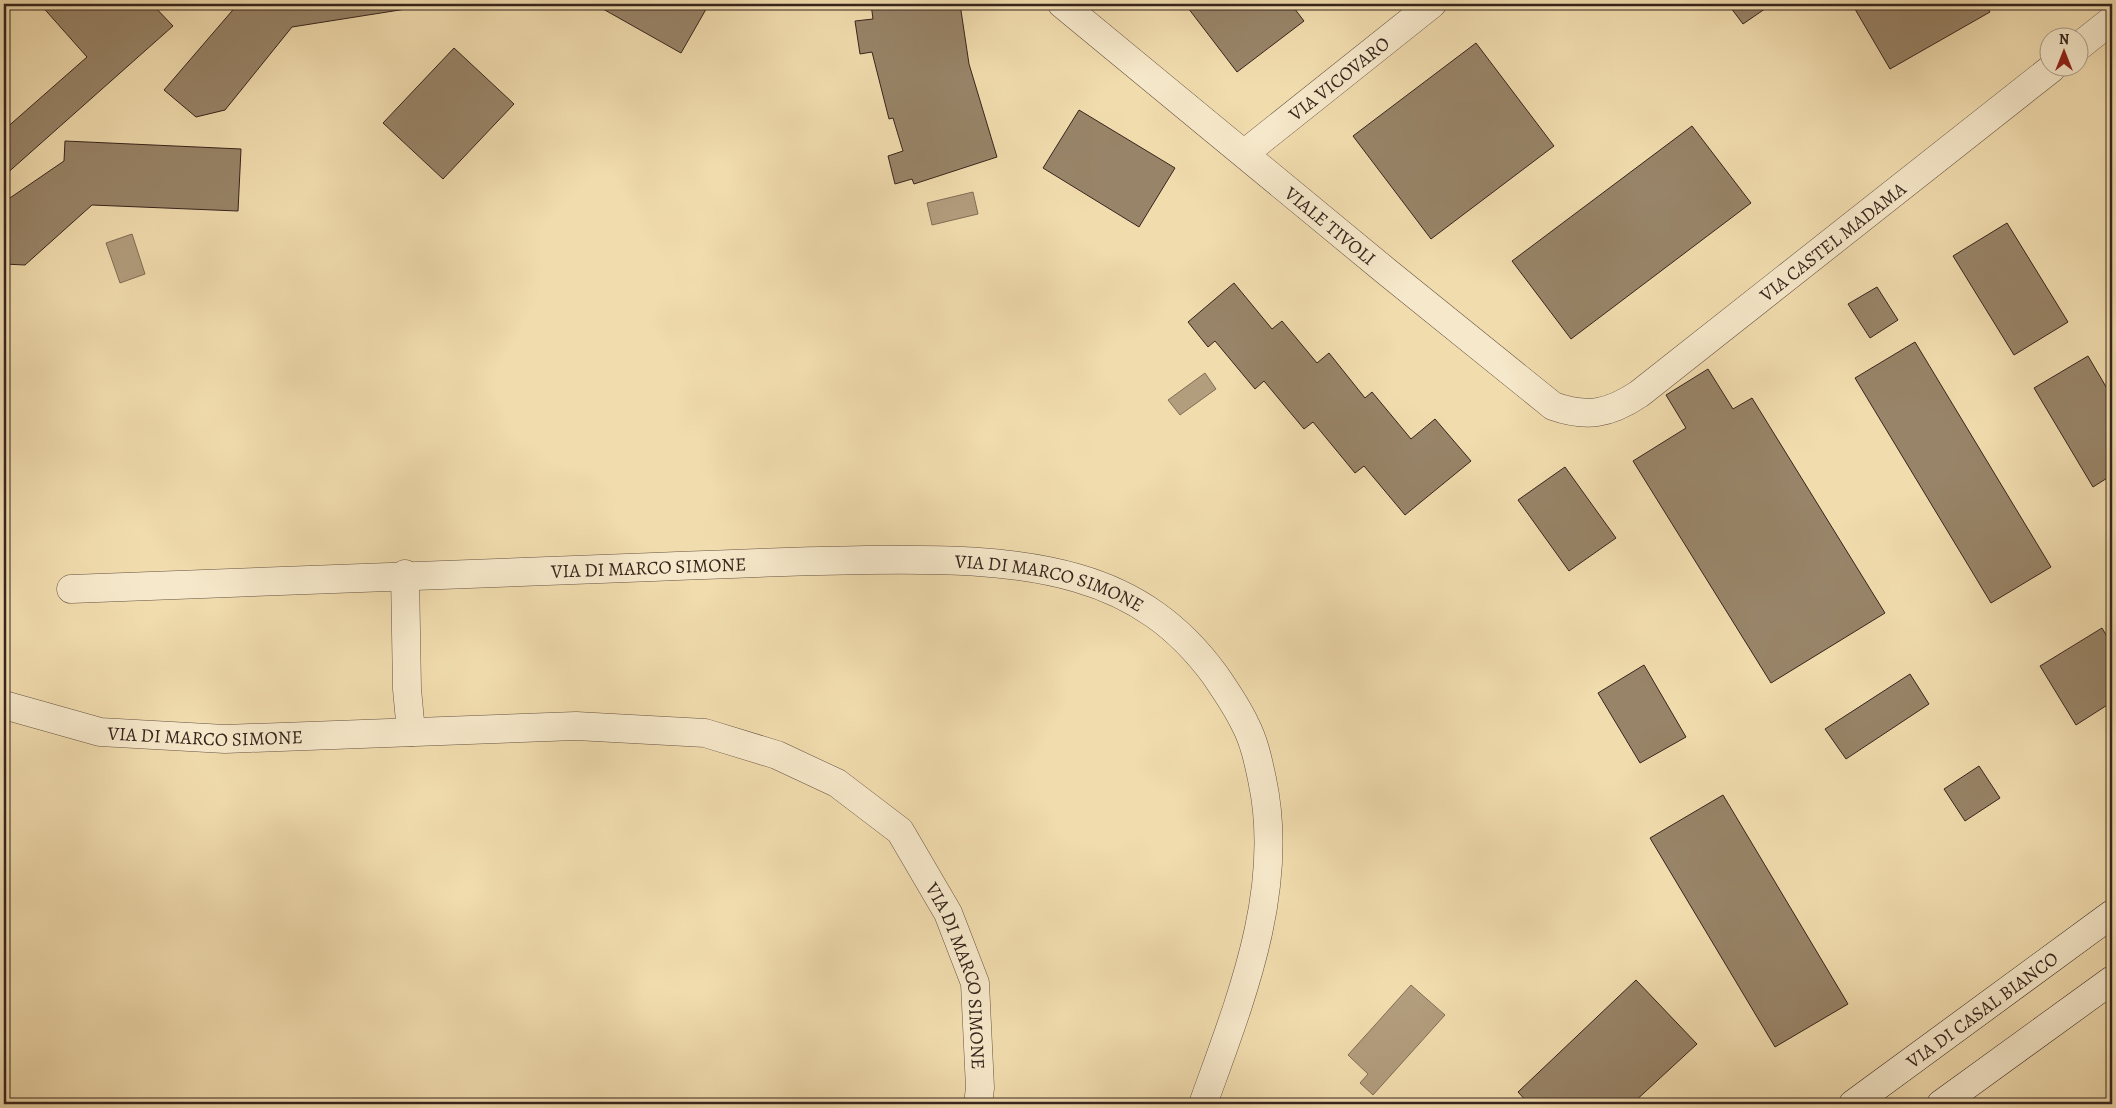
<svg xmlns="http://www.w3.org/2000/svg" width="2116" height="1108" font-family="Alegreya,serif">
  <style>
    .water { fill: #b29d7d; stroke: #816d57 }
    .building { fill: #988468; stroke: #37241d }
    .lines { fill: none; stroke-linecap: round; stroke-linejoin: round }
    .minor-casing { stroke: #665241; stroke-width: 29 }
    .tertiary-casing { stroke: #665241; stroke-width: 29 }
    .secondary-casing { stroke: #37241d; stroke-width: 29 }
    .minor { stroke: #f6e8ca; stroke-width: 28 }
    .tertiary { stroke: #f6e8ca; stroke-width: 28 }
    .secondary { stroke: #f6e8ca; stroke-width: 28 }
    .labels { text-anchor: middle; stroke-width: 4; stroke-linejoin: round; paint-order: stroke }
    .street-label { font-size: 19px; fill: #37241d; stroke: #f6e8ca }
  </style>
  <rect width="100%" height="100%" fill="#f1dcae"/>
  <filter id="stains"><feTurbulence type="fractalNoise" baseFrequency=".004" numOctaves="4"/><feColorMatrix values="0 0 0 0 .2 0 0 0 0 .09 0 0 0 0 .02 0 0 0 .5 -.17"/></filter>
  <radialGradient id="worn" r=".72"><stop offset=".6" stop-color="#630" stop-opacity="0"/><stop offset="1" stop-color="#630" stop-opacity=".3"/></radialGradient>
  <g class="water">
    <path d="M973,192L978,214L932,225L927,203Z"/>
    <path d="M132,234L145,274L120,283L106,243Z"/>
    <path d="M1205,373L1216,389L1180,415L1168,400Z"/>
    <path d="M1411,985L1445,1015L1373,1095L1360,1083L1368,1074L1348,1055Z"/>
  </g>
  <g class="building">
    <path d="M40,4H152L173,26L4,176V130L87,57Z"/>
    <path d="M238,4H425V6L292,27L225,110L196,117L164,90Z"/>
    <path d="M606,4H709L681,53L603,9Z"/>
    <path d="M871,4H960L969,64L997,157L914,184L912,179L895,184L888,156L903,151L893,118L889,119L872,52L860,54L855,21L873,19Z"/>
    <path d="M1185,4H1291L1304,21L1237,72Z"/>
    <path d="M1728,4H1772L1743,24Z"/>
    <path d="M1852,4H1985L1990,12L1890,69Z"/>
    <path d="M1476,43L1554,146L1431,239L1353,136Z"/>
    <path d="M454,48L514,104L443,179L383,123Z"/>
    <path d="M1079,110L1175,168L1139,227L1043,168Z"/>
    <path d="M1692,126L1751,203L1571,339L1512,261Z"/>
    <path d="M65,141L241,149L238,211L92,205L25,265L4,264V202L64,161Z"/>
    <path d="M2007,223L2068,322L2014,355L1953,256Z"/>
    <path d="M1234,283L1272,329L1282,321L1317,363L1329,353L1365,398L1372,392L1411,439L1435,419L1471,461L1405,515L1364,466L1355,473L1313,422L1304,429L1264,381L1255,389L1215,341L1208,347L1188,322Z"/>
    <path d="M1877,287L1898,320L1870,338L1848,304Z"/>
    <path d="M1915,342L2051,567L1991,603L1855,378Z"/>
    <path d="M2088,356L2112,397V475L2093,487L2034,388Z"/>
    <path d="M1708,369L1733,409L1752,398L1885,613L1771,683L1633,461L1686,428L1666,395Z"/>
    <path d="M1565,467L1616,538L1569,571L1518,500Z"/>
    <path d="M2102,628L2112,645V702L2076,725L2040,666Z"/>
    <path d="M1644,665L1686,737L1640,763L1598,693Z"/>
    <path d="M1910,674L1929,704L1846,759L1825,729Z"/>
    <path d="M1979,766L2000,798L1965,821L1944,789Z"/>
    <path d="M1723,795L1848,1004L1775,1047L1650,838Z"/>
    <path d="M1636,980L1697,1044L1632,1104H1529L1518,1092Z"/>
  </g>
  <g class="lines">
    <defs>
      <g id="minor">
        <path id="s1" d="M1062,4L1387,272L1553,406C1587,418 1609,414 1639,394L2052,68"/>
        <path d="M2078,47L2112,20"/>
        <path id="s2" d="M1245,153L1432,4"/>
        <path d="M405,574L407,689L411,732"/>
        <path id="s3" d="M71,589C265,581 459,574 653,567C724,564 795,561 866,560C936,559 1010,559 1077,578C1136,595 1179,626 1215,675C1226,691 1237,707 1245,724C1254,741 1258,760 1262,779C1286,890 1240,1001 1203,1104"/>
      </g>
      <g id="tertiary">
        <path id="s4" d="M4,705L100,732L225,739L576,726L705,733L777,755L837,783L900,831L948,913L975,983L980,1088L978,1104"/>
      </g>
      <g id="secondary">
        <path id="s5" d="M1853,1104L2112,914"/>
        <path d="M1941,1104L2112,980"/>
      </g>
    </defs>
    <use href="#minor" class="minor-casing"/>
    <use href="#tertiary" class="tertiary-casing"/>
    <use href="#secondary" class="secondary-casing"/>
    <use href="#minor" class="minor"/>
    <use href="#tertiary" class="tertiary"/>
    <use href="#secondary" class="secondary"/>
  </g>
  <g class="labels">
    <g class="street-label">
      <text dy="7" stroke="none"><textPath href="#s2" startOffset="120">VIA VICOVARO</textPath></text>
      <text dy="7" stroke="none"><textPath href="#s1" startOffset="348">VIALE TIVOLI</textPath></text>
      <text dy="7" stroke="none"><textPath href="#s1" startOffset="972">VIA CASTEL MADAMA</textPath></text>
      <text dy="7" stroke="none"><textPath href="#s3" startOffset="578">VIA DI MARCO SIMONE</textPath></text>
      <text dy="7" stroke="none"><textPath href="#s3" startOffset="982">VIA DI MARCO SIMONE</textPath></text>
      <text dy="7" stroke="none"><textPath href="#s4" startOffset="205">VIA DI MARCO SIMONE</textPath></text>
      <text dy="7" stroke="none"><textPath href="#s4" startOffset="1085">VIA DI MARCO SIMONE</textPath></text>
      <text dy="7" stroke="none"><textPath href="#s5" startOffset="160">VIA DI CASAL BIANCO</textPath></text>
    </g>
  </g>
  <rect width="2116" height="1108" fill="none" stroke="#f1dcae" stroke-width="20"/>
  <rect x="5" y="5" width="2106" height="1098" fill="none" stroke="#37241d" stroke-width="2.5"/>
  <rect x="10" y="10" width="2096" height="1088" fill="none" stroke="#37241d"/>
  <g transform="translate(2064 52)"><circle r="24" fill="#f6e8ca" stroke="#aa9a85"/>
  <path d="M0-4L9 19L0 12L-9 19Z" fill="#8f2418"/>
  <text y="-8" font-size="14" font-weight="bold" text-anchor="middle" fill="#37241d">N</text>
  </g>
  <rect width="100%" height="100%" filter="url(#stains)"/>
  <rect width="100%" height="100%" fill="url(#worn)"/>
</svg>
